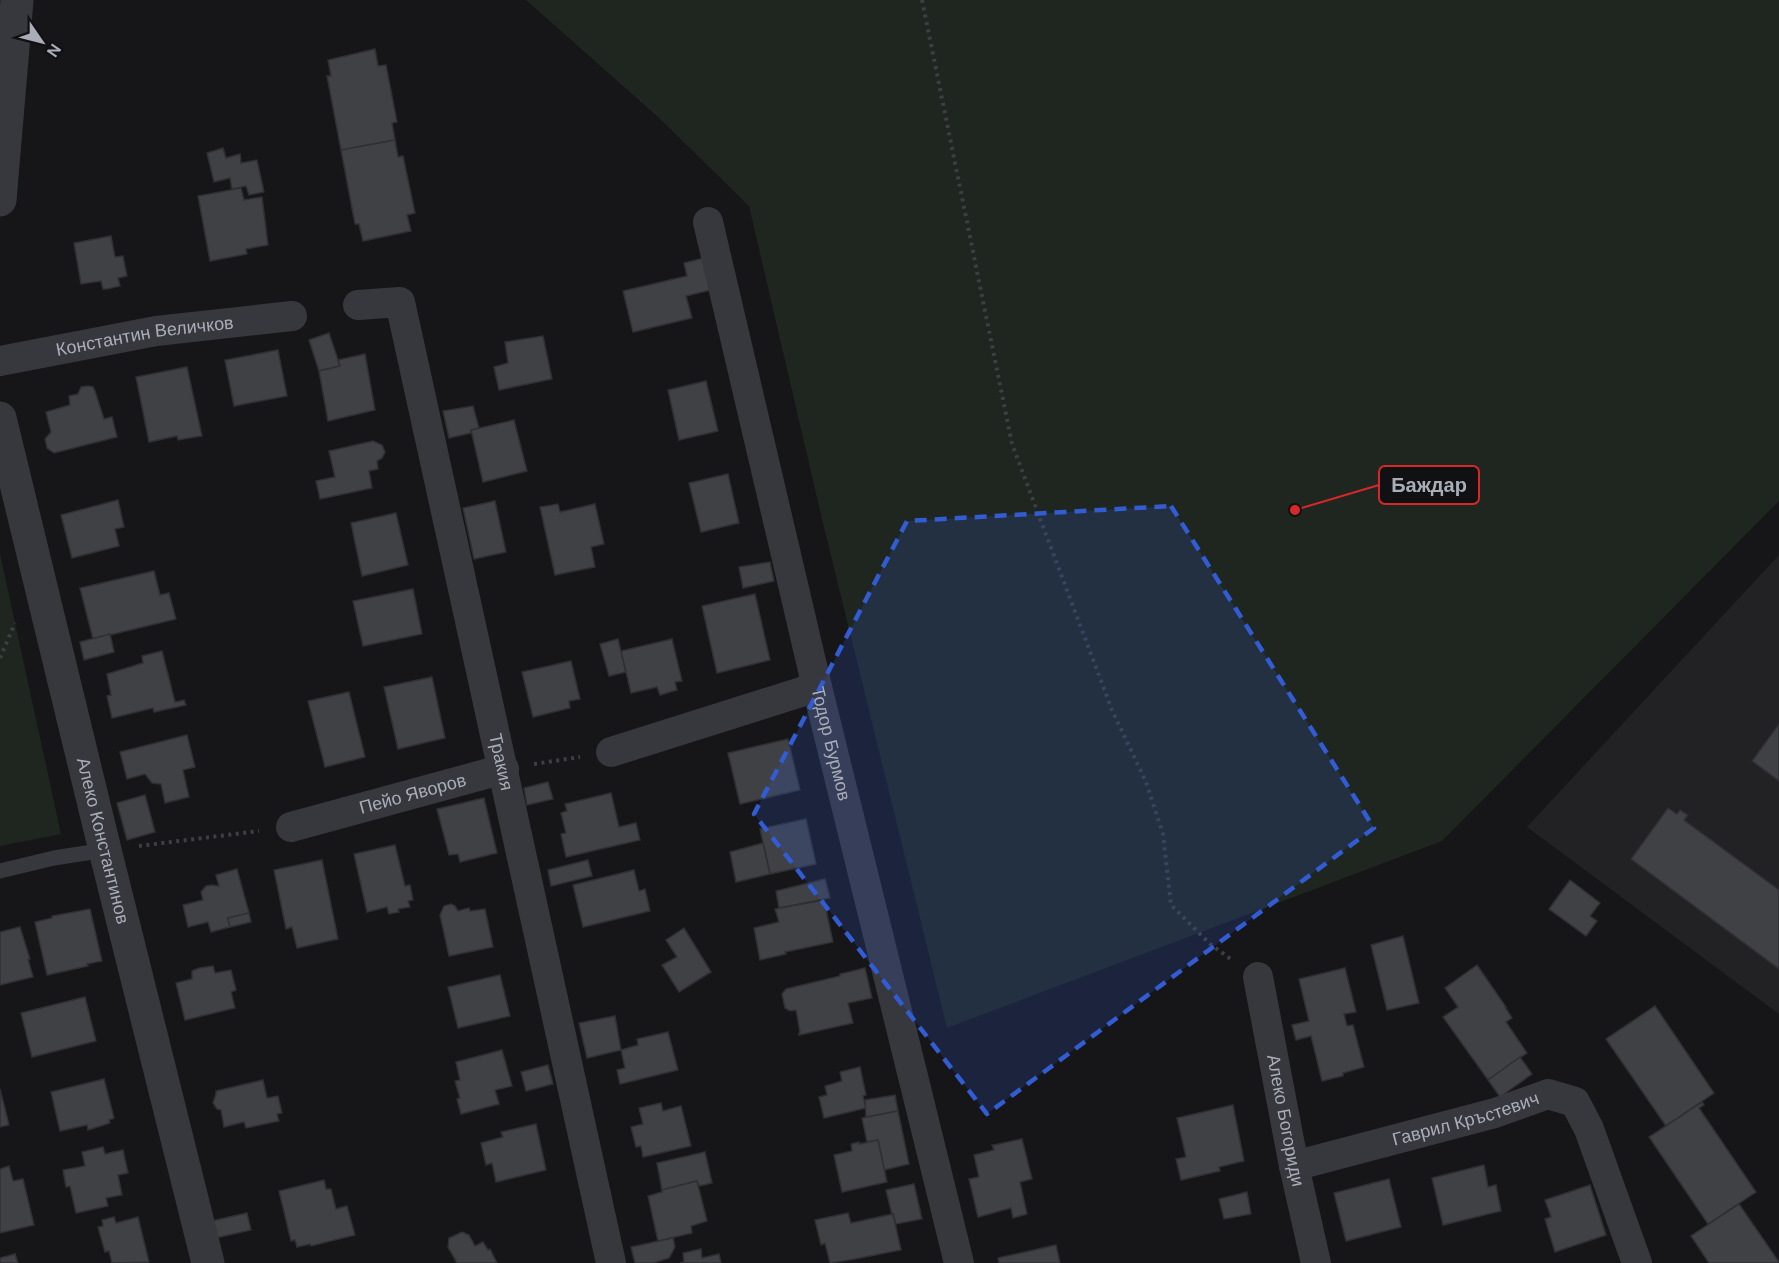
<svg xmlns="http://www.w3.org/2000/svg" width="1779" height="1263" font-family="'DM Sans',sans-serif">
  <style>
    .built { fill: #222225 }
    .green { fill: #1e261f }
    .building { fill: #404145; stroke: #303034; stroke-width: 1.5 }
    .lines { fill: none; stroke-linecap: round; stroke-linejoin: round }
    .path { stroke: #3d3f44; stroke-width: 4; stroke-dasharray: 3 4.5; stroke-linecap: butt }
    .service { stroke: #37383d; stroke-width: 15 }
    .minor { stroke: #37383d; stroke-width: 30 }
    .tertiary { stroke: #37383d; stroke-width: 33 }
    .marked { fill: #325cd3; fill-opacity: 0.2; stroke: #325cd3; stroke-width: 4.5; stroke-dasharray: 12 8; stroke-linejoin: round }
    .labels { text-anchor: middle; stroke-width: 4.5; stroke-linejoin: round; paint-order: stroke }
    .street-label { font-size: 18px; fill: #a8adb8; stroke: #111113 }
    .leader { fill: none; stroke: #d62828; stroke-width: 2 }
    .callout-dot { fill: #d62828; stroke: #111113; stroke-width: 2 }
    .callout { fill: #111113; stroke: #d62828; stroke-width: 2 }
    .callout-label { font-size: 20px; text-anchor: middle; font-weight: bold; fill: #a8adb8 }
  </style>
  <rect width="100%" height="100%" fill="#161618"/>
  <path class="built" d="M1779,555V1014L1527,827Z"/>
  <g class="green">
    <path d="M526,0H1779V501L1442,841L947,1028L822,519L749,206L658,117Z"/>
    <path d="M0,554L61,834L0,846Z"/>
  </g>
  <g class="building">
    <path d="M375,49L378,66L386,65L397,122L392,123L395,140L341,150L327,76H331L328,60Z"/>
    <path d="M395,140L398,157L403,156L415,213L407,215L411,231L363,241L359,224H355L341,150Z"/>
    <path d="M223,148L226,158L240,154L241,163L257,160L264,192L249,195L246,186L232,189L230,178L214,182L207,153Z"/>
    <path d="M241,188L244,200L262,197L268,245L246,249L247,254L210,261L198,196Z"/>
    <path d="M111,236L115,257L123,256L127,276L118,278L120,286L107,289H103L101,281L81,284L74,243Z"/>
    <path d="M704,258L711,290L686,296L692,318L633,332L623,291L687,276L684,263Z"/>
    <path d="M329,333L340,366L319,371L309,340Z"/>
    <path d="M543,336L552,379L499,390L494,367L508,363L505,342Z"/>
    <path d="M278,350L287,396L234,406L225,360Z"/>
    <path d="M365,354L375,410L328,421L319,371L340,366L338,360Z"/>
    <path d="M187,367L202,436L178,440L177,436L149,442L136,377Z"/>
    <path d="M706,381L718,431L679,440L668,390Z"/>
    <path d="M88,386L93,387L95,391L104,419L112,417L117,437L54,453L47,448L45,439L51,432L46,412L70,405L69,396L78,394L81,387Z"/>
    <path d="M473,406L479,428L471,430V433L449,438L443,411Z"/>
    <path d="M514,420L527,471L483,482L471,430Z"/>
    <path d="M373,441L382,445L385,452L382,458L377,461L378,469L369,471L372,488L320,499L316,481L335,477L329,451Z"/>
    <path d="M728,474L739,523L701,532L689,483Z"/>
    <path d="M118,500L124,527L115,529L119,546L72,558L61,515Z"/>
    <path d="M495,501L506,552L474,559L463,508Z"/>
    <path d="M558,504L560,512L595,504L604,544L591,547L595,567L555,575L540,507Z"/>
    <path d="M396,513L408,565L362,576L351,523Z"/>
    <path d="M770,562L774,581L743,588L739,567Z"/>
    <path d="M154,571L160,595L169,593L176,619L93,639L80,588Z"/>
    <path d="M413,589L422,634L363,646L353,601Z"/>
    <path d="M755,594L770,660L717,673L702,606Z"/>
    <path d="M110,634L114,652L84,660L80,642Z"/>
    <path d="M618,639L626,672L609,676L600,644Z"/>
    <path d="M672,639L682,681L675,682L677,690L660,695L657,687L631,693L621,651Z"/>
    <path d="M162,651L175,702L184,700L186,705L154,712L153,708L112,718L107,696L111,695L107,674L143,663L142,656Z"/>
    <path d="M571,661L580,699L569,701L570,708L533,717L522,672Z"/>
    <path d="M432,677L445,738L398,749L384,687Z"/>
    <path d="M349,692L365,757L325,767L308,701Z"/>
    <path d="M1779,724V781L1752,761Z"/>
    <path d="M187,735L195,767L183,770L189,797L165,803L161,784L152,783L145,774L127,779L120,752Z"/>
    <path d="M788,739L800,790L740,804L728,753Z"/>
    <path d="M548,782L553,799L527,805L524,788Z"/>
    <path d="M611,793L619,827L636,823L640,840L566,857L561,834L566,833L561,813L567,811L565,804Z"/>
    <path d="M145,795L155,832L127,840L117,803Z"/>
    <path d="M484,798L497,853L460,862L458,854L449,855L437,809Z"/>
    <path d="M1668,808L1677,814L1680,810L1688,815L1684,820L1779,890V969L1631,859Z"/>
    <path d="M806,819L816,864L770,874L760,829Z"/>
    <path d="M763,843L770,874L736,882L730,852Z"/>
    <path d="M395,845L405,886L410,885L413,900L408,901L410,907L398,909L399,912L389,914L387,907L367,912L354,854Z"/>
    <path d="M322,860L338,939L297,948L292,927L286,929L274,870Z"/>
    <path d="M588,860L592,876L551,886L548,870Z"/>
    <path d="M237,869L249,913L228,918L230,927L211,932L208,922L188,927L183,905L203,900L201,892L206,886L212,885L219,886L216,875Z"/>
    <path d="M634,870L639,891L645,889L650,911L583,927L573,885Z"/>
    <path d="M825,879L830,898L779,908L776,891Z"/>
    <path d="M1570,880L1600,903L1590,916L1597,921L1586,936L1549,909Z"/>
    <path d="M824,900L833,942L785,952L786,954L760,960L754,928L779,922L775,909Z"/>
    <path d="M451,904L455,906L458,911L469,908L470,911L485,909L493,947L449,956L440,915L444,906Z"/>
    <path d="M90,909L102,961L87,964L88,966L47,975L35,922L52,918V916Z"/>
    <path d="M249,913L251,922L230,927L228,918Z"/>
    <path d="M20,927L30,959H28L33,977L0,985V932Z"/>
    <path d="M684,928L711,972L679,992L662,965L677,957L666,940Z"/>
    <path d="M1403,936L1419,1003L1387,1010L1371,945Z"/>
    <path d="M1477,965L1506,1007H1505L1512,1018L1506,1022L1527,1053L1488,1080L1443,1017L1458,1007L1445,988Z"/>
    <path d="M213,966L215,973L231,970L236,990L231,992L235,1008L185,1020L176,983L192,979V971L199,968Z"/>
    <path d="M865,968L872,998L848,1003L853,1023L799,1035V1033L800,1032L796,1010L790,1011L785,1008L782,994L786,989L840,976V974Z"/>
    <path d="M1345,968L1356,1012L1344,1014L1347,1026L1353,1025L1364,1067L1343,1073V1076L1322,1081L1311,1036L1296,1040L1292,1025L1309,1021L1299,979Z"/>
    <path d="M500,975L510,1016L458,1028L448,987Z"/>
    <path d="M85,997L96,1041L32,1057L21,1013Z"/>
    <path d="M1655,1006L1714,1093L1666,1126L1606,1039Z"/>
    <path d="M615,1016L621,1050L587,1058L579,1023Z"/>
    <path d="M668,1032L678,1070L620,1084L617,1070L625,1068L621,1050L638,1045L637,1039Z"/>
    <path d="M502,1050L512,1086L495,1090L499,1104L461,1114L457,1099L460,1098L455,1081L460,1080L456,1062Z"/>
    <path d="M1520,1057L1532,1074L1500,1097L1488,1080Z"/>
    <path d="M548,1065L553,1084L526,1091L521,1072Z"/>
    <path d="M860,1067L866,1095L863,1096L866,1108L824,1118L819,1097L827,1095L825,1086L842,1081L840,1072Z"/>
    <path d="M104,1079L114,1118L109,1120L110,1123L88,1130L87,1125L60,1131L51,1092Z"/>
    <path d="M263,1080L267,1098L278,1096L282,1113L277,1114L279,1121L246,1128L244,1122L224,1127L221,1110L217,1109L213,1103L216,1094V1091Z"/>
    <path d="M0,1089L9,1125L0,1127Z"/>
    <path d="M895,1095L898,1111L866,1117L865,1100Z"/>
    <path d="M1702,1102L1704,1105L1699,1108L1756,1192L1708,1224L1649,1137Z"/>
    <path d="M661,1103L663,1111L681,1106L691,1146L643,1157L641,1146L636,1147L631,1127L643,1124L639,1108Z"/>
    <path d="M1233,1105L1244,1161L1219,1167L1220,1171L1181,1180L1176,1159L1186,1157L1177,1118Z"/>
    <path d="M898,1111L909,1164L884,1170L878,1140L867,1142L862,1118Z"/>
    <path d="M536,1124L546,1170L496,1182L492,1163L486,1165L481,1143L503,1137L501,1132Z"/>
    <path d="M1022,1139L1032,1179L1020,1182L1027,1214L1013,1218L1011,1208L978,1217L969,1179L979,1177L974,1155L994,1150L992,1145H994Z"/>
    <path d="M878,1140L887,1182L842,1192L834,1155L852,1151L851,1144L859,1142V1144Z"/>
    <path d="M103,1147L105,1154L123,1150L128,1173L118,1175L122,1195L106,1198L108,1206L76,1213L70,1186L66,1187L63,1170L85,1166L82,1152Z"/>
    <path d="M705,1152L712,1183L699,1186L697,1181L662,1190L657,1163Z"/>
    <path d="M1484,1165L1488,1187L1496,1185L1501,1211L1443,1225L1432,1178Z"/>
    <path d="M9,1166L13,1181L23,1179L34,1225L0,1233V1169Z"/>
    <path d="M1389,1179L1401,1227L1346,1241L1334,1193Z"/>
    <path d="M324,1180L326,1189H331L336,1209L347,1206L355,1235L311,1246L310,1244L297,1247L295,1240L291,1241L279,1191Z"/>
    <path d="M697,1181L707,1221L691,1226L692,1233L658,1241L648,1196L662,1192V1190Z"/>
    <path d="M914,1184L922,1219L896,1224L893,1214L892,1215L886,1190Z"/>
    <path d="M1590,1185L1606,1235L1555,1252L1545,1219L1551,1217L1545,1200Z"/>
    <path d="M1247,1192L1251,1214L1224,1219L1219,1199Z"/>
    <path d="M1739,1204L1779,1262V1263H1709L1691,1236Z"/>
    <path d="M247,1213L251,1230L211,1239L207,1222Z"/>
    <path d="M848,1213L851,1223L893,1214L901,1250L855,1259L830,1263L825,1243L821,1245L815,1220Z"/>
    <path d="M114,1217L116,1223L138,1217L149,1262L112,1263L109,1251L105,1252L98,1227L103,1226L102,1220Z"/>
    <path d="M462,1232L469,1235L475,1246L483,1242L488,1250L490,1249L497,1263H457L448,1247L449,1238Z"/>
    <path d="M673,1238L675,1247L669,1258L653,1263H635L631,1247Z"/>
    <path d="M1056,1245L1060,1263H999L998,1258Z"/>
    <path d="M701,1249L702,1258L719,1254L721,1263H680L684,1262L683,1253Z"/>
    <path d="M15,1254L18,1263H0V1258Z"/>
  </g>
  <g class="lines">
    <g class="path">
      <path d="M922,0L1012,444L1112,710L1146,782L1163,834L1171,905L1210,944L1232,960"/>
      <path d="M0,658L15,623"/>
      <path d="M534,764L580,757"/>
      <path d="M139,846L259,831"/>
    </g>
    <path class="service" d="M0,871L54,858L105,850"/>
    <g class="minor">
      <path id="s1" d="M708,222L817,687L959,1263"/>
      <path id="s2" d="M358,305L400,302L611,1263"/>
      <path id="s3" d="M0,361L156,331L292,316"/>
      <path d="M611,752L817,687"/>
      <path id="s4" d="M291,827L504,769"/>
      <path id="s5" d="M1258,977L1294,1166L1316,1263"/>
      <path id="s6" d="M1294,1166L1495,1113L1548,1094L1575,1102L1589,1129L1637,1263"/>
    </g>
    <g class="tertiary">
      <path d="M0,200L17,0"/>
      <path id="s7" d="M0,418L105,850L208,1263"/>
    </g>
  </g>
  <path class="marked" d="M1171,506L1374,828L987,1114L754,814L907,521Z"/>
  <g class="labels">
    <g class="street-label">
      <text dy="6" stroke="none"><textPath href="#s3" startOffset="147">Константин Величков</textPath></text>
      <text dy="6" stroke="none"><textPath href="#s1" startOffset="536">Тодор Бурмов</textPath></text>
      <text dy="6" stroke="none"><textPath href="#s2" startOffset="513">Тракия</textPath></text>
      <text dy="6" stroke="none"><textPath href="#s4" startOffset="126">Пейо Яворов</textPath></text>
      <text dy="6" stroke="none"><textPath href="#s7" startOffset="435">Алеко Константинов</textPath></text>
      <text dy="6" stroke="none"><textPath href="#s6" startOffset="178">Гаврил Кръстевич</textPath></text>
      <text dy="6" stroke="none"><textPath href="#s5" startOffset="146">Алеко Богориди</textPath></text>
    </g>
  </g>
  <path class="leader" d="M1295 510L1379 485"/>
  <circle class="callout-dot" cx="1295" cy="510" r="6"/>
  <rect class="callout" x="1379" y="466" width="100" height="38" rx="6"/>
  <g class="callout-label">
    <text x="1429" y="492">Баждар</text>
  </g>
  <g transform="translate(42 42) rotate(125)" stroke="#111113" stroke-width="4.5" paint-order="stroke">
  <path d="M0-4.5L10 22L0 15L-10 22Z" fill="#a8adb8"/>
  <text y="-9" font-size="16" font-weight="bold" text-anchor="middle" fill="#a8adb8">N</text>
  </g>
</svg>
